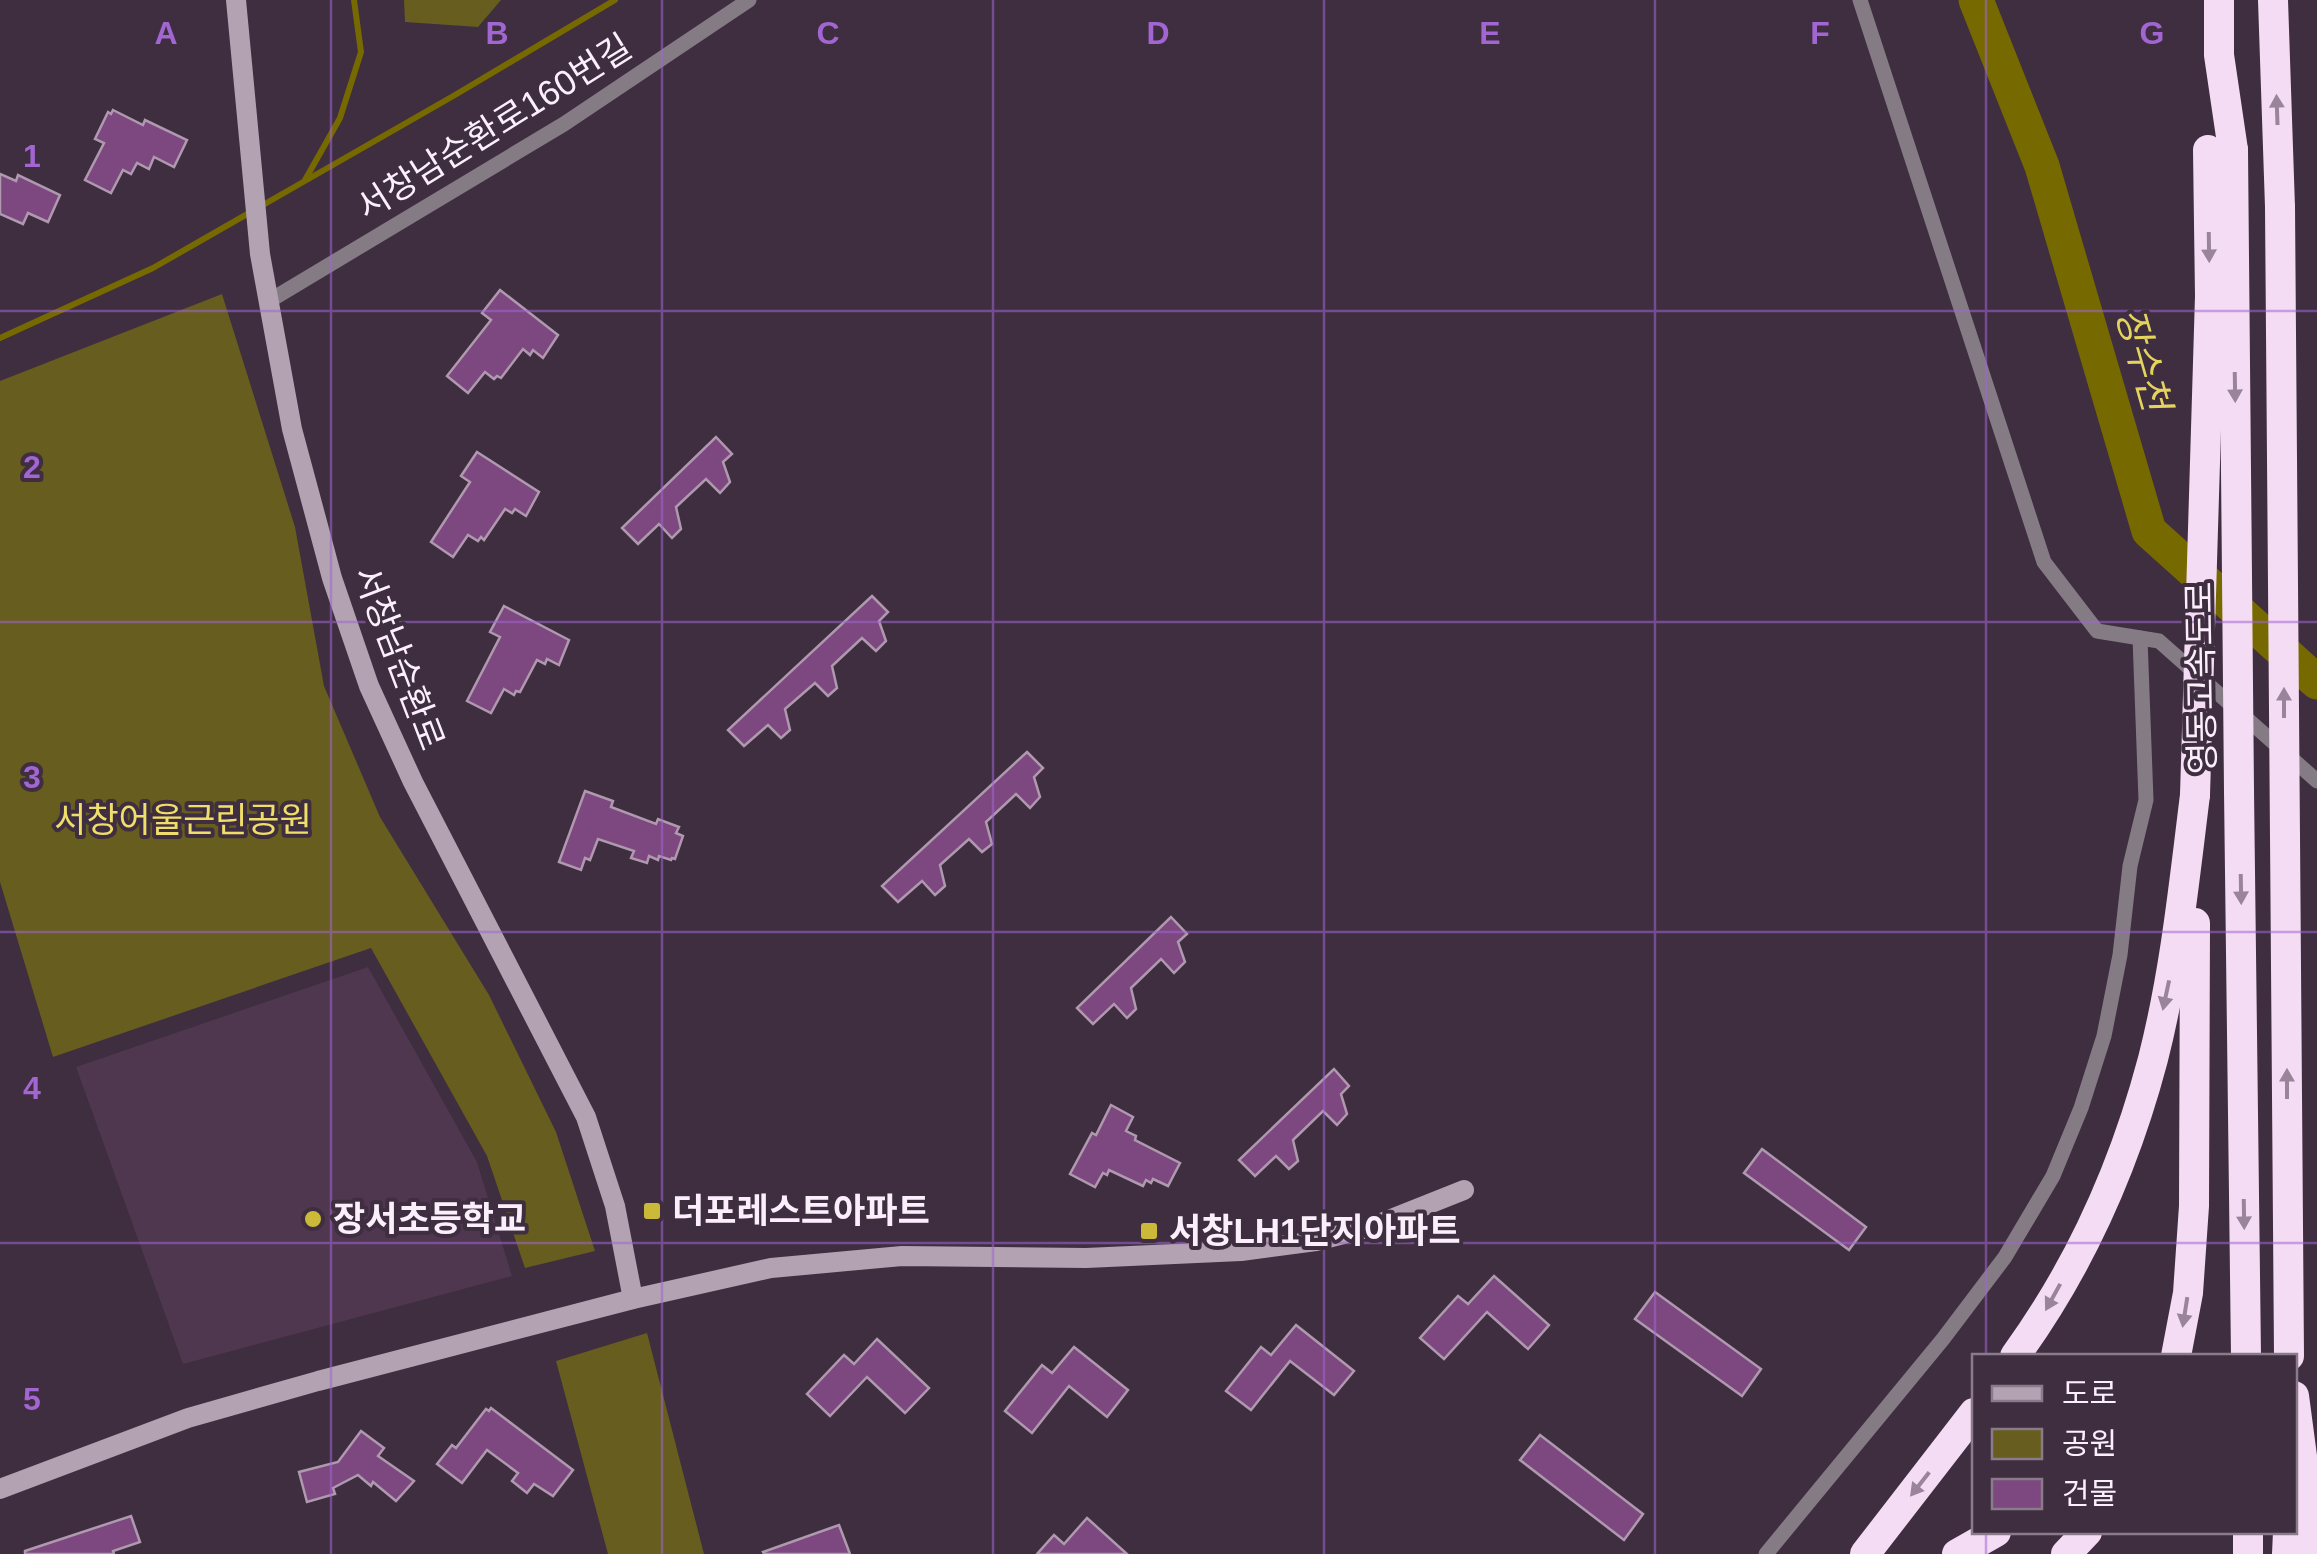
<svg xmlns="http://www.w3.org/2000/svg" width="2317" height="1554" font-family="Helvetica,'Noto Sans KR',sans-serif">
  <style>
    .built { fill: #4e374f }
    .green { fill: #665d1e }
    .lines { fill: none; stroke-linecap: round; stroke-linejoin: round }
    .stream { stroke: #756900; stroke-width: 6 }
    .river { stroke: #756900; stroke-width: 35 }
    .building { fill: #7d477f; stroke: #af99af; stroke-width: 2.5 }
    .street { stroke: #857b85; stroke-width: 15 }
    .secondary { stroke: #b2a2b2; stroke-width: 20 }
    .highway { stroke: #f4dcf4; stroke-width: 30 }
    .highway-bridge { stroke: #f4dcf4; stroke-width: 30 }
    .oneway { fill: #9a849a }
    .grid { fill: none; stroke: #a166d1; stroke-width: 2.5; stroke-opacity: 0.55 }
    .poi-dot { fill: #cbba39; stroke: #3f2d40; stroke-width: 4 }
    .labels { text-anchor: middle; stroke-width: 8; stroke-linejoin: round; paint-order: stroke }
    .street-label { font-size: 35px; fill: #fbeffb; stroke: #3f2d40 }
    .park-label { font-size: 35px; fill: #efde69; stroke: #3f2d40 }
    .poi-label { font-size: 35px; font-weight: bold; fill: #fbeffb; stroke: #3f2d40; text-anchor: start }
    .water-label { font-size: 38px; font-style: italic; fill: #e4d35e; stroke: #3f2d40 }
    .grid-label { font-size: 32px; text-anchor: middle; font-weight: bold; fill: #a166d1; stroke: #3f2d40; stroke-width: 8; stroke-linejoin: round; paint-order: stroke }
  </style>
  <rect width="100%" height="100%" fill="#3f2d40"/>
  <path class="built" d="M368,967L477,1162L512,1276L183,1364L76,1067Z"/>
  <g class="green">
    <path d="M404,0H501L478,27L405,22Z"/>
    <path d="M222,294L295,527L324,686L380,817L489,995L556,1132L595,1251L525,1268L487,1156L371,948L53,1057L0,882V381Z"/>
    <path d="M647,1333L704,1554H608L556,1361Z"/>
  </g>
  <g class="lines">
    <g class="stream">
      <path d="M305,180L340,118L361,52L354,0"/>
      <path d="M0,338L153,268L455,95L615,0"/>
    </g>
    <path class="river" d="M1976,0L2042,166L2149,531L2317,682"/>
  </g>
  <g class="building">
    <path d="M113,110L143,125L145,120L187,140L174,167L154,157L149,169L137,163L131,174L123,170L111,193L85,180L104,143L95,139L108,112L111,114Z"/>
    <path d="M0,174L16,181L18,175L60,195L48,222L28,213L23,224L0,214Z"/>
    <path d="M500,290L558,335L543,358L533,350L530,355L523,349L501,378L497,376L494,379L485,372L468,393L447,376L491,320L482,313Z"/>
    <path d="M716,437L732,454L723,462L730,482L720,493L706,479L676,507L681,529L672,538L659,524L638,544L622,528Z"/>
    <path d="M477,452L539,492L526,516L515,509L512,513L505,509L484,540L481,537L478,541L468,535L453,557L431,542L470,482L461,476Z"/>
    <path d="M872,596L888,612L879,621L886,641L876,651L862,638L832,666L837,688L828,696L815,683L785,709L790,730L781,738L768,725L744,746L728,730Z"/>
    <path d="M504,606L569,640L559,665L547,659L545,664L537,660L520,692L516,691L514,695L504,689L491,713L467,701L500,637L490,632Z"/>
    <path d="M1027,752L1043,768L1034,777L1040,797L1030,808L1016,794L986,822L992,844L982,852L969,839L940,865L945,886L935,895L922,881L898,902L882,886Z"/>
    <path d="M585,791L613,801L611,807L656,824L658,819L679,827L676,833L683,836L675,859L672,858L671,860L659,856L658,860L649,856L647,863L631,858L634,851L598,839L590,860L585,858L581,870L559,862Z"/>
    <path d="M1171,917L1187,934L1178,942L1185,962L1174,973L1161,959L1131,988L1136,1009L1127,1018L1114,1004L1093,1024L1077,1008Z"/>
    <path d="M1334,1069L1349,1086L1341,1094L1347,1114L1337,1125L1323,1111L1293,1140L1298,1161L1289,1169L1276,1156L1255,1176L1239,1160Z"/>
    <path d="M1111,1105L1133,1117L1126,1131L1136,1136L1135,1140L1180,1163L1168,1186L1153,1179L1151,1183L1146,1180L1143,1186L1109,1170L1107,1175L1103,1173L1095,1187L1070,1174L1092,1133L1096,1135Z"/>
    <path d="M1762,1149L1866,1227L1849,1250L1744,1173Z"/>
    <path d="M1494,1276L1549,1325L1528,1349L1487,1312L1444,1359L1420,1338L1458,1296L1468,1304Z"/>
    <path d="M1655,1292L1761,1369L1742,1396L1635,1319Z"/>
    <path d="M1296,1325L1354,1371L1334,1395L1290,1361L1251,1410L1226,1391L1261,1347L1271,1355Z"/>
    <path d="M877,1339L929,1388L905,1413L867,1377L830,1416L807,1394L844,1355L854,1364Z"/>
    <path d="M1074,1347L1128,1390L1107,1417L1069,1386L1032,1433L1005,1411L1042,1365L1052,1373Z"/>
    <path d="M491,1408L573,1470L553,1496L534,1484L527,1493L512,1481L518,1473L487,1450L462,1483L437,1464L452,1445L456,1448L486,1409L489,1411Z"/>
    <path d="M361,1431L384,1448L378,1456L414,1481L396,1501L373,1482L371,1486L358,1475L333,1488L335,1494L307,1502L299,1472L338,1462Z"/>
    <path d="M1540,1435L1643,1514L1624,1540L1520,1460Z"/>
    <path d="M131,1516L140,1542L113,1551L114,1554H25V1551Z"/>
    <path d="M1087,1518L1127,1554H1037L1054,1535L1064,1544Z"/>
    <path d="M839,1525L850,1554H764L763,1552Z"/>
  </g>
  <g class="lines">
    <g class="street">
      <path d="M1860,0L2044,562L2097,631L2159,641L2317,781"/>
      <path d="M269,301L564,124L749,0"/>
      <path d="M1766,1554L1943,1339L2005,1257L2053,1176L2081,1108L2104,1036L2120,955L2130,866L2146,800L2140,638"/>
    </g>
    <g class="secondary">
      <path d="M236,0L260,254L292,429L332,578L369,686L413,782L586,1117L615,1206L633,1299"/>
      <path d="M0,1489L188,1418L318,1381L633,1299L771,1268L902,1256L1086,1258L1241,1251L1316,1241L1371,1227L1464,1190"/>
    </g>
    <g class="highway">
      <path d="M2219,0V55L2233,150"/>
      <path d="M2273,0L2280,207"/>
      <path d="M2239,791L2246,1356"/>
      <path d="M2285,836L2289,1356"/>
      <path d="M2015,1356C2079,1268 2125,1165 2153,1059C2175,973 2184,883 2195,795"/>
      <path d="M2176,1356L2188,1293L2194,1206L2195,923"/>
      <path d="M2294,1396L2315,1554"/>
      <path d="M2248,1532V1554"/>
      <path d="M1865,1554L1974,1413"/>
      <path d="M1957,1554L1996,1532"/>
      <path d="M2066,1554L2087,1532"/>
      <path d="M2287,1554L2288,1532"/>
    </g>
    <g class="highway-bridge">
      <path d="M2233,150L2239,791"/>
      <path d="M2280,207L2285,836"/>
      <path d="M2195,795L2210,296L2208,150"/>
      <path d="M2294,1470L2317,1472"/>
    </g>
  </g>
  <defs><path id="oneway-solid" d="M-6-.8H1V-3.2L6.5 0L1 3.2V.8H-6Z" transform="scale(2.5)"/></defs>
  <g class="oneway">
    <use href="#oneway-solid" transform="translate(2277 110) rotate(-92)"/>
    <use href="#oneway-solid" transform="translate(2209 247) rotate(89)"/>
    <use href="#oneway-solid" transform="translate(2235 387) rotate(89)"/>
    <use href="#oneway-solid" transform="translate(2284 703) rotate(-90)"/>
    <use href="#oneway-solid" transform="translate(2241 889) rotate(89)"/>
    <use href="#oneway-solid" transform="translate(2166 995) rotate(102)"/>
    <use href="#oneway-solid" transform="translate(2287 1084) rotate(-90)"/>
    <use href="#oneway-solid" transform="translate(2244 1214) rotate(89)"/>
    <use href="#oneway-solid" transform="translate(2053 1297) rotate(119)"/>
    <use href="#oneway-solid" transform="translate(2185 1312) rotate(99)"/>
    <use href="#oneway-solid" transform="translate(1920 1484) rotate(128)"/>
  </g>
  <path class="grid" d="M331,0V1554M662,0V1554M993,0V1554M1324,0V1554M1655,0V1554M1986,0V1356M0,311H2317M0,622H2317M0,932H2317M0,1243H2317M1986,1532V1554"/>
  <g class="poi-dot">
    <rect x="642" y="1201" width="20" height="20" rx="5"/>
    <circle cx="313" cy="1219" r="10"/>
    <rect x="1139" y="1221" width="20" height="20" rx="5"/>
  </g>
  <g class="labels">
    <g class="street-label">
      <text transform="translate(494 127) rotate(-32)" y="12">서창남순환로160번길</text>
      <text transform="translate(399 658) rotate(69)" y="12">서창남순환로</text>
      <text transform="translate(2201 678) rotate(-91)" y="12">영동고속도로</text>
    </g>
    <g class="park-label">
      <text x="183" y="832">서창어울근린공원</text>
    </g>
    <g class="poi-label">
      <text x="672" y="1223">더포레스트아파트</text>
      <text x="333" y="1231">장서초등학교</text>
      <text x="1169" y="1243">서창LH1단지아파트</text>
    </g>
    <g class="water-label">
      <text transform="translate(2143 359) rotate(74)" y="13">장수천</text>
    </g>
  </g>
  <g class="grid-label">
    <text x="166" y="44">A</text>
    <text x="497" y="44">B</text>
    <text x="828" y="44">C</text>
    <text x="1158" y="44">D</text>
    <text x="1490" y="44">E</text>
    <text x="1820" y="44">F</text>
    <text x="2152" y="44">G</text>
    <text x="32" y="167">1</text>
    <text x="32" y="478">2</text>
    <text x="32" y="788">3</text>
    <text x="32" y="1099">4</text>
    <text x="32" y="1410">5</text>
  </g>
  <rect x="1972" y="1354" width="325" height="180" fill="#3f2d40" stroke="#8a7b8b" stroke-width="2.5"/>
  <rect x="1992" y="1386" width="50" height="15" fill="#b2a2b2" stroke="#8a7b8b" stroke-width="2.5"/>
  <text x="2062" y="1404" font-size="30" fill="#fbeffb">도로</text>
  <rect x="1992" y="1429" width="50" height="30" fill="#665d1e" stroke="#8a7b8b" stroke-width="2.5"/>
  <text x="2062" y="1454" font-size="30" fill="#fbeffb">공원</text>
  <rect x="1992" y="1479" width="50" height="30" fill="#7d477f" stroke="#8a7b8b" stroke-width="2.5"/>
  <text x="2062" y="1504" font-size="30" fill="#fbeffb">건물</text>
</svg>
